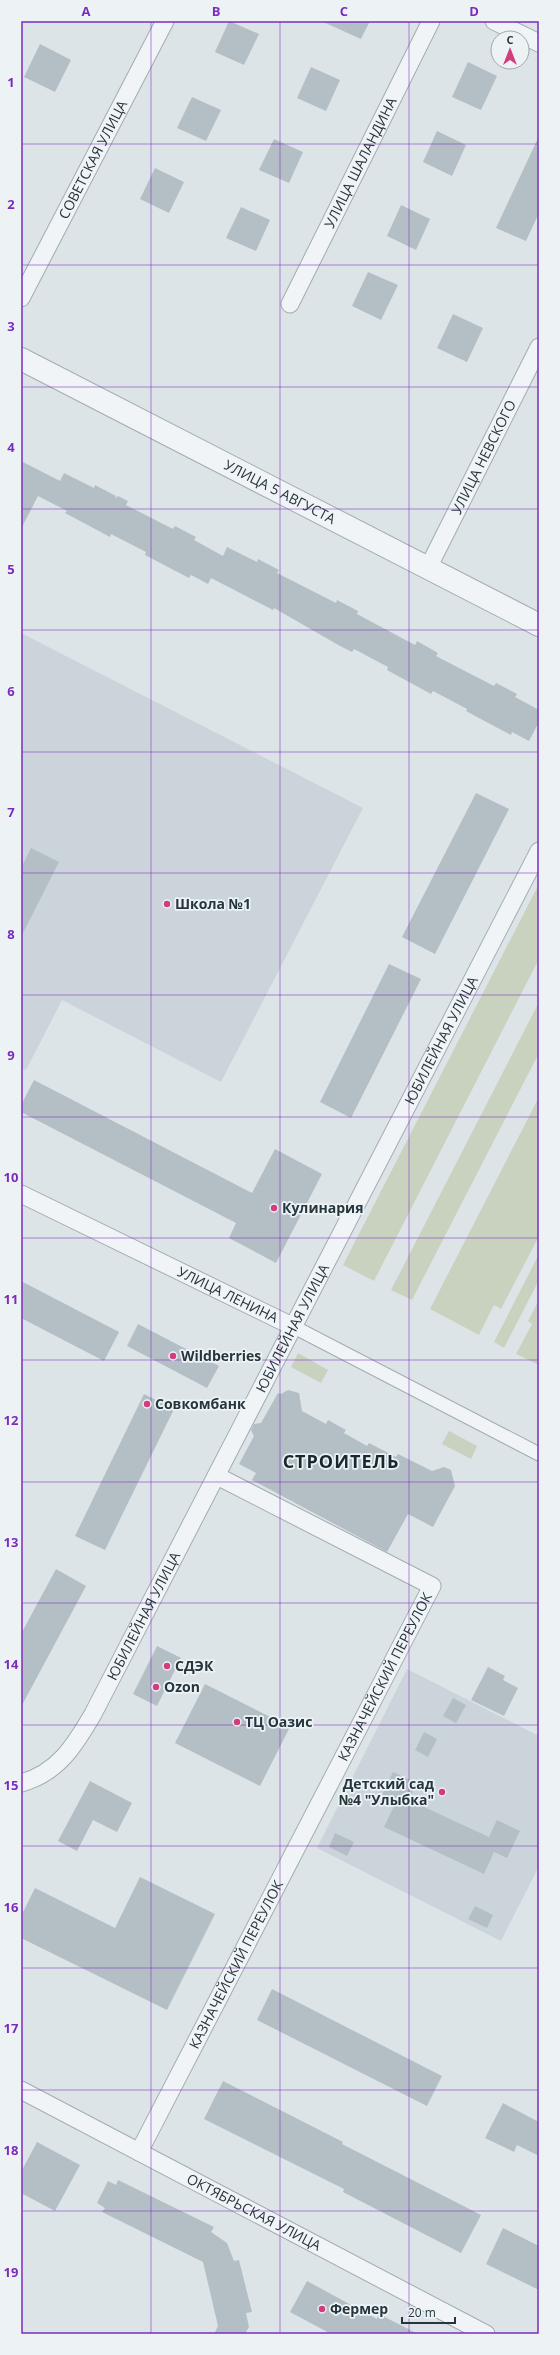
<svg xmlns="http://www.w3.org/2000/svg" width="560" height="2355" font-family="'Open Sans',sans-serif">
  <style>
    .built { fill: #cbd4da }
    .green { fill: #c9d2be }
    .building { fill: #b4bfc5 }
    .lines { fill: none; stroke-linecap: round; stroke-linejoin: round }
    .pedestrian-casing { stroke: #a2acb2; stroke-width: 15 }
    .minor-casing { stroke: #a2acb2; stroke-width: 19 }
    .tertiary-casing { stroke: #a2acb2; stroke-width: 24 }
    .pedestrian { stroke: #f0f4f6; stroke-width: 13 }
    .minor { stroke: #f0f4f6; stroke-width: 17 }
    .tertiary { stroke: #f0f4f6; stroke-width: 22 }
    .grid { fill: none; stroke: #7b2cbf; stroke-width: 1; stroke-opacity: 0.55 }
    .poi-dot { fill: #d23d80; stroke: #edf3f5; stroke-width: 1.5 }
    .labels { text-anchor: middle; stroke-width: 3.5; stroke-linejoin: round; paint-order: stroke }
    .street-label { font-size: 14px; fill: #26363f; stroke: #edf3f5 }
    .poi-label { font-size: 14px; font-weight: bold; fill: #26363f; stroke: #edf3f5; text-anchor: start }
    .district-label { font-size: 18px; font-weight: bold; letter-spacing: 1px; fill: #19272f; stroke: #edf3f5 }
    .neatline { fill: none; stroke: #7b2cbf; stroke-width: 1.5 }
    .grid-label { font-size: 13px; text-anchor: middle; font-weight: bold; fill: #7b2cbf }
  </style>
  <rect width="100%" height="100%" fill="#dde4e8"/>
  <g class="built">
    <path d="M21,633L363,808L221,1082L62,1000L26,1070L21,1068Z"/>
    <path d="M407,1669L539,1736V1866L501,1941L317,1848Z"/>
  </g>
  <g class="green">
    <path d="M539,884V959L374,1281L343,1265Z"/>
    <path d="M539,1002V1053L412,1300L391,1290Z"/>
    <path d="M539,1097V1236L501,1309L494,1305L479,1335L430,1309Z"/>
    <path d="M539,1254V1280L504,1348L494,1342Z"/>
    <path d="M539,1300V1365L516,1354L532,1324L528,1321Z"/>
    <path d="M298,1353L328,1370L321,1383L291,1367Z"/>
    <path d="M449,1431L477,1446L471,1459L442,1444Z"/>
  </g>
  <g class="building">
    <path d="M229,21L259,34L244,65L215,52Z"/>
    <path d="M321,21H370L361,39Z"/>
    <path d="M40,44L71,60L55,92L24,77Z"/>
    <path d="M468,62L497,76L481,110L452,97Z"/>
    <path d="M311,67L340,80L326,111L297,98Z"/>
    <path d="M192,97L221,110L206,141L177,128Z"/>
    <path d="M437,131L466,145L452,176L423,162Z"/>
    <path d="M539,136V213L526,241L496,228Z"/>
    <path d="M274,139L303,152L289,183L259,170Z"/>
    <path d="M155,168L184,182L169,213L140,199Z"/>
    <path d="M401,205L430,219L416,250L387,236Z"/>
    <path d="M241,207L270,220L256,251L226,238Z"/>
    <path d="M368,272L398,285L381,320L352,306Z"/>
    <path d="M453,314L483,328L467,362L437,348Z"/>
    <path d="M21,461L60,481L64,473L94,488L95,485L116,496L115,499L118,496L128,501L126,505L173,529L175,526L196,537L194,540L223,556L227,547L257,562L258,559L279,570L277,573L336,603L337,600L358,611L357,614L415,645L417,641L438,653L436,656L494,686L496,683L517,694L515,697L539,710V722L529,741L512,732L511,735L477,717L466,711L467,709L433,691L431,694L387,670L388,667L354,649L352,652L340,646L274,608L273,610L211,578L208,584L191,575L189,578L145,555L146,552L111,534L110,537L65,513L67,511L38,496L21,529Z"/>
    <path d="M476,793L509,809L435,954L402,937Z"/>
    <path d="M31,848L59,862L21,937V868Z"/>
    <path d="M389,964L421,979L351,1118L320,1102Z"/>
    <path d="M34,1080L252,1193L275,1149L322,1174L276,1263L229,1238L236,1223L21,1112V1105Z"/>
    <path d="M21,1281L119,1332L104,1361L21,1318Z"/>
    <path d="M138,1324L219,1366L207,1388L127,1346Z"/>
    <path d="M288,1390L299,1393L302,1411L326,1424L328,1420L346,1430L344,1433L367,1446L369,1443L396,1457L398,1454L432,1471L444,1467L451,1470L455,1486L433,1527L408,1514L387,1552L252,1480L256,1473L239,1464L254,1436L251,1430L254,1424L261,1423L278,1393L281,1394Z"/>
    <path d="M144,1394L174,1409L105,1550L75,1536Z"/>
    <path d="M56,1569L86,1586L21,1707V1634Z"/>
    <path d="M157,1646L181,1658L157,1706L133,1694Z"/>
    <path d="M488,1667L505,1676L503,1680L518,1688L504,1716L471,1700Z"/>
    <path d="M205,1684L290,1727L260,1786L175,1743Z"/>
    <path d="M453,1698L466,1705L456,1723L443,1716Z"/>
    <path d="M424,1732L437,1739L428,1757L415,1750Z"/>
    <path d="M393,1772L417,1783L409,1800L489,1837L497,1820L520,1831L507,1858L494,1852L484,1874L384,1827L394,1806L380,1799Z"/>
    <path d="M90,1781L132,1803L117,1832L93,1820L77,1851L58,1841Z"/>
    <path d="M335,1833L354,1842L347,1856L329,1847Z"/>
    <path d="M140,1877L215,1914L167,2010L21,1938V1916L35,1888L115,1928Z"/>
    <path d="M475,1906L493,1915L487,1928L468,1919Z"/>
    <path d="M272,1989L442,2076L427,2106L257,2020Z"/>
    <path d="M223,2081L343,2142L342,2144L481,2215L461,2253L343,2192L344,2189L204,2119Z"/>
    <path d="M503,2103L539,2122V2156L517,2145L514,2152L485,2138Z"/>
    <path d="M37,2142L80,2165L55,2211L21,2193V2172Z"/>
    <path d="M118,2180L214,2227L211,2232L227,2243L234,2261L239,2260L252,2312L246,2313L249,2327L245,2334H214L218,2326L203,2262L102,2212L105,2208L97,2203L108,2181L116,2185Z"/>
    <path d="M503,2228L539,2246V2290L486,2264Z"/>
    <path d="M307,2281L377,2319L379,2314L418,2334H331L290,2312Z"/>
  </g>
  <g class="lines">
    <defs>
      <path id="pedestrian" d="M294,1327L539,1454"/>
      <g id="minor">
        <path d="M494,21L539,43"/>
        <path id="s1" d="M21,298L165,21"/>
        <path id="s2" d="M290,304L431,21"/>
        <path id="s3" d="M428,568L539,347"/>
        <path id="s4" d="M21,1194L294,1327"/>
        <path id="s5" d="M21,1783C58,1773 75,1745 93,1714L539,851"/>
        <path id="s6" d="M21,2090L486,2334"/>
        <path id="s7" d="M139,2152L432,1586L217,1476"/>
      </g>
      <g id="tertiary">
        <path id="s8" d="M21,359L539,625"/>
      </g>
    </defs>
    <use href="#pedestrian" class="pedestrian-casing"/>
    <use href="#minor" class="minor-casing"/>
    <use href="#tertiary" class="tertiary-casing"/>
    <use href="#pedestrian" class="pedestrian"/>
    <use href="#minor" class="minor"/>
    <use href="#tertiary" class="tertiary"/>
  </g>
  <path class="grid" d="M151,21V2334M280,21V2334M409,21V2334M21,144H539M21,265H539M21,387H539M21,509H539M21,630H539M21,752H539M21,873H539M21,995H539M21,1117H539M21,1238H539M21,1360H539M21,1482H539M21,1603H539M21,1725H539M21,1846H539M21,1968H539M21,2090H539M21,2211H539"/>
  <g class="poi-dot">
    <circle cx="167" cy="904" r="4"/>
    <circle cx="274" cy="1208" r="4"/>
    <circle cx="173" cy="1356" r="4"/>
    <circle cx="147" cy="1404" r="4"/>
    <circle cx="167" cy="1666" r="4"/>
    <circle cx="156" cy="1687" r="4"/>
    <circle cx="237" cy="1722" r="4"/>
    <circle cx="442" cy="1792" r="4"/>
    <circle cx="322" cy="2309" r="4"/>
  </g>
  <g class="labels">
    <g class="street-label">
      <text dy="5" stroke="none"><textPath href="#s1" startOffset="156">СОВЕТСКАЯ УЛИЦА</textPath></text>
      <text dy="5" stroke="none"><textPath href="#s2" startOffset="158">УЛИЦА ШАЛАНДИНА</textPath></text>
      <text dy="5" stroke="none"><textPath href="#s3" startOffset="124">УЛИЦА НЕВСКОГО</textPath></text>
      <text dy="5" stroke="none"><textPath href="#s8" startOffset="291">УЛИЦА 5 АВГУСТА</textPath></text>
      <text dy="5" stroke="none"><textPath href="#s5" startOffset="861">ЮБИЛЕЙНАЯ УЛИЦА</textPath></text>
      <text dy="5" stroke="none"><textPath href="#s4" startOffset="230">УЛИЦА ЛЕНИНА</textPath></text>
      <text dy="5" stroke="none"><textPath href="#s5" startOffset="537">ЮБИЛЕЙНАЯ УЛИЦА</textPath></text>
      <text dy="5" stroke="none"><textPath href="#s5" startOffset="213">ЮБИЛЕЙНАЯ УЛИЦА</textPath></text>
      <text dy="5" stroke="none"><textPath href="#s7" startOffset="535">КАЗНАЧЕЙСКИЙ ПЕРЕУЛОК</textPath></text>
      <text dy="5" stroke="none"><textPath href="#s7" startOffset="211">КАЗНАЧЕЙСКИЙ ПЕРЕУЛОК</textPath></text>
      <text dy="5" stroke="none"><textPath href="#s6" startOffset="263">ОКТЯБРЬСКАЯ УЛИЦА</textPath></text>
    </g>
    <g class="poi-label">
      <text x="175" y="909">Школа №1</text>
      <text x="282" y="1213">Кулинария</text>
      <text x="181" y="1361">Wildberries</text>
      <text x="155" y="1409">Совкомбанк</text>
      <text x="175" y="1671">СДЭК</text>
      <text x="164" y="1692">Ozon</text>
      <text x="245" y="1727">ТЦ Оазис</text>
      <text x="434" y="1789" text-anchor="end">Детский сад<tspan x="434" dy="16">№4 "Улыбка"</tspan></text>
      <text x="330" y="2314">Фермер</text>
    </g>
    <g class="district-label">
      <text x="341" y="1468">СТРОИТЕЛЬ</text>
    </g>
  </g>
  <rect width="560" height="2355" fill="none" stroke="#edf3f5" stroke-width="44"/>
  <g transform="translate(510 50)"><circle r="19" fill="#edf3f5" stroke="#9da7ac"/>
  <path d="M0-3L7 15L0 10L-7 15Z" fill="#d23d80"/>
  <text y="-6" font-size="11" font-weight="bold" text-anchor="middle" fill="#26363f">С</text>
  </g>
  <path d="M402 2317v6h53v-6" fill="none" stroke="#26363f" stroke-width="2"/>
  <text x="408" y="2317" font-size="12" fill="#26363f" stroke="#edf3f5" stroke-width="3" paint-order="stroke">20 m</text>
  <rect x="22" y="22" width="516" height="2311" class="neatline"/>
  <g class="grid-label">
    <text x="86" y="16">A</text>
    <text x="216" y="16">B</text>
    <text x="344" y="16">C</text>
    <text x="474" y="16">D</text>
    <text x="11" y="87">1</text>
    <text x="11" y="209">2</text>
    <text x="11" y="331">3</text>
    <text x="11" y="452">4</text>
    <text x="11" y="574">5</text>
    <text x="11" y="696">6</text>
    <text x="11" y="817">7</text>
    <text x="11" y="939">8</text>
    <text x="11" y="1060">9</text>
    <text x="11" y="1182">10</text>
    <text x="11" y="1304">11</text>
    <text x="11" y="1425">12</text>
    <text x="11" y="1547">13</text>
    <text x="11" y="1669">14</text>
    <text x="11" y="1790">15</text>
    <text x="11" y="1912">16</text>
    <text x="11" y="2033">17</text>
    <text x="11" y="2155">18</text>
    <text x="11" y="2277">19</text>
  </g>
</svg>
